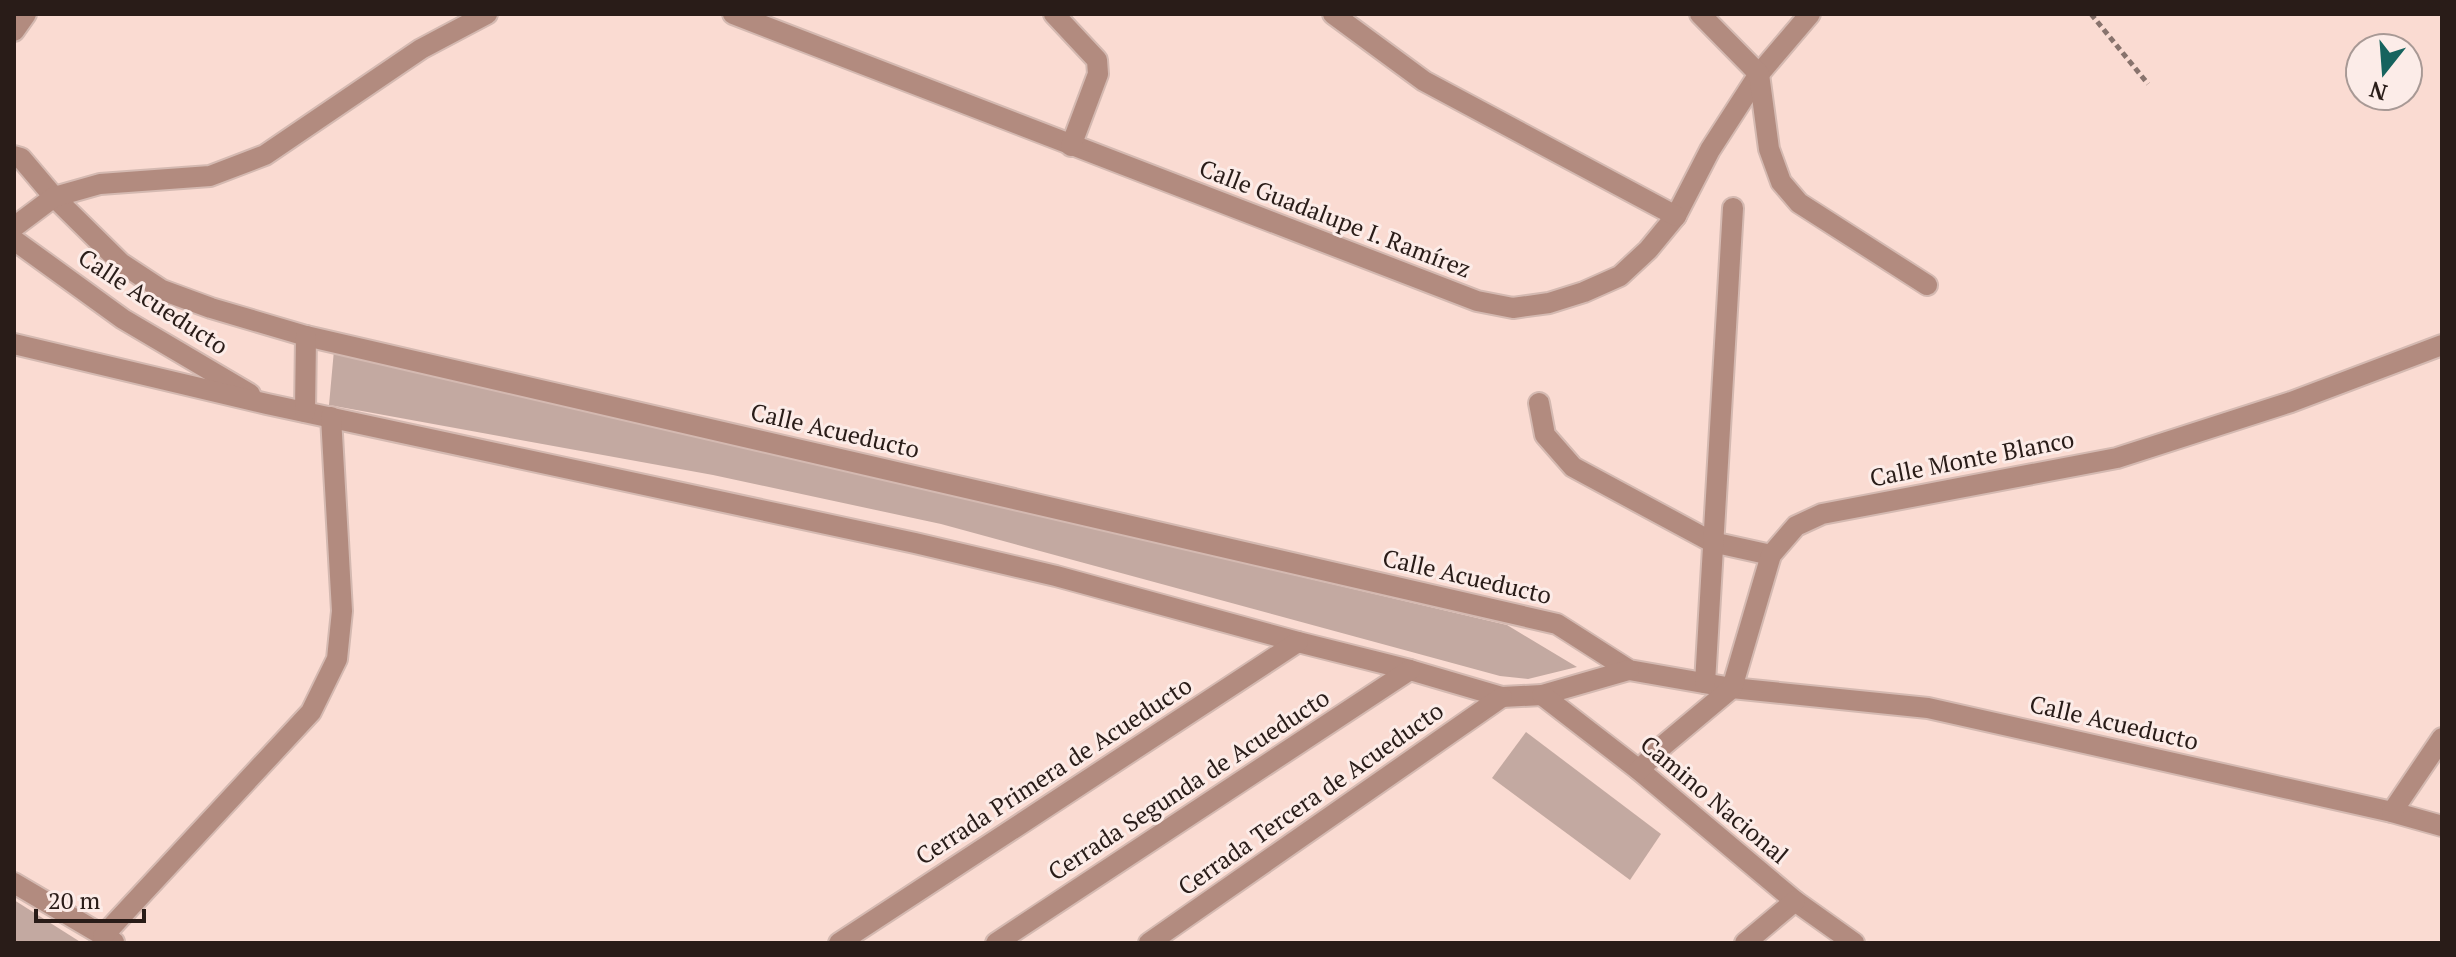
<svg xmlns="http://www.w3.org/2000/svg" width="2456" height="957" font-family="'PT Serif',serif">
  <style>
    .green { fill: #c3a9a1 }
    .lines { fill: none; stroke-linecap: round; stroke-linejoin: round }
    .minor-casing { stroke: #d4b9b1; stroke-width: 24 }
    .path { stroke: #88736d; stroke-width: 5; stroke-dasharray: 6 4; stroke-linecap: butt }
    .minor { stroke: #b28b7f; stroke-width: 20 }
    .labels { text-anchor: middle; stroke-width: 6; stroke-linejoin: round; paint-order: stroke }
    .street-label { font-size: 24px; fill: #291c18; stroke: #fcece8 }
  </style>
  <rect width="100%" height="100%" fill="#fadbd2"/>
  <g class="green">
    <path d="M334,350L1507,625L1577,667L1528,679L1500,676L941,524L713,475L329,405Z"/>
    <path d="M1526,732L1661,834L1630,880L1492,778Z"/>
    <path d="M14,900L82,943H14Z"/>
  </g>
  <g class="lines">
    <defs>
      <g id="minor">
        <path d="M733,14L1477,301L1513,308L1549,303L1584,292L1620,276L1648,250L1676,216L1710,150L1759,74L1810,14"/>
        <path d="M1054,14L1097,60L1098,74L1071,146"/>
        <path d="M1333,14L1424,81L1676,216"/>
        <path d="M1700,14L1759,74L1769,149L1781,182L1799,203L1927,285"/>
        <path d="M14,31L26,14"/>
        <path d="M14,156L21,158L54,197L121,263L162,290L211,308L306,336L1557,624L1629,670L1732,688L1928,708L2392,812L2442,826"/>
        <path d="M14,227L54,197L100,184L210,176L265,155L421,49L487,14"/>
        <path d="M14,240L123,319L250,394"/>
        <path d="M14,344L267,404L915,543L1056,576L1298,642L1410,670L1502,697L1542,695L1629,670"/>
        <path d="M1539,403L1545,435L1573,467L1712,542L1771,555"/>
        <path d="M305,412L306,336"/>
        <path d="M1705,683L1733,208"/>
        <path d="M1542,695L1639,770L1795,901L1854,943"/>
        <path d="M1639,770L1665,744L1732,688L1771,555L1796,526L1822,514L2117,458L2291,402L2442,345"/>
        <path d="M2392,812L2442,738"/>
        <path d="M14,883L114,942"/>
        <path d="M103,936L311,712L337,659L342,611L331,417"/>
        <path d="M839,943L1298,642"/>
        <path d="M996,943L1410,670"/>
        <path d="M1149,943L1502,697"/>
        <path d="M1745,943L1795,901"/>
      </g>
    </defs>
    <use href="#minor" class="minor-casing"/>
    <path class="path" d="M2091,14L2148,84"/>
    <use href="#minor" class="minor"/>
  </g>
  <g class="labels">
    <g class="street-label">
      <text transform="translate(1335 219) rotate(21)" y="8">Calle Guadalupe I. Ramírez</text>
      <text transform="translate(153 302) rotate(33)" y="8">Calle Acueducto</text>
      <text transform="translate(835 431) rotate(13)" y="8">Calle Acueducto</text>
      <text transform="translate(1972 459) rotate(-11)" y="8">Calle Monte Blanco</text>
      <text transform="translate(1467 577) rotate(13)" y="8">Calle Acueducto</text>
      <text transform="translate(2114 723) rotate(13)" y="8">Calle Acueducto</text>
      <text transform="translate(1054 771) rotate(-33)" y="8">Cerrada Primera de Acueducto</text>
      <text transform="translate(1189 785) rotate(-33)" y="8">Cerrada Segunda de Acueducto</text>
      <text transform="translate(1311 799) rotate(-35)" y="8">Cerrada Tercera de Acueducto</text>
      <text transform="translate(1714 800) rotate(40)" y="8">Camino Nacional</text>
    </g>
  </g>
  <rect width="2456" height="957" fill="none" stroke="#291c18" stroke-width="32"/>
  <g transform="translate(2384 72) rotate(197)"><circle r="38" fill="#fcece8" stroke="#a89995" stroke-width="2"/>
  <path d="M0-6L14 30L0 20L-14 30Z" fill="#16635e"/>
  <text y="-12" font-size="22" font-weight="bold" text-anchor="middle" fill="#291c18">N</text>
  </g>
  <path d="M36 909v12h108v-12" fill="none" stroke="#291c18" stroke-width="4"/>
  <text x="48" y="909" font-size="24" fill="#291c18" stroke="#fcece8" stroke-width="6" paint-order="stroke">20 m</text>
</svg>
